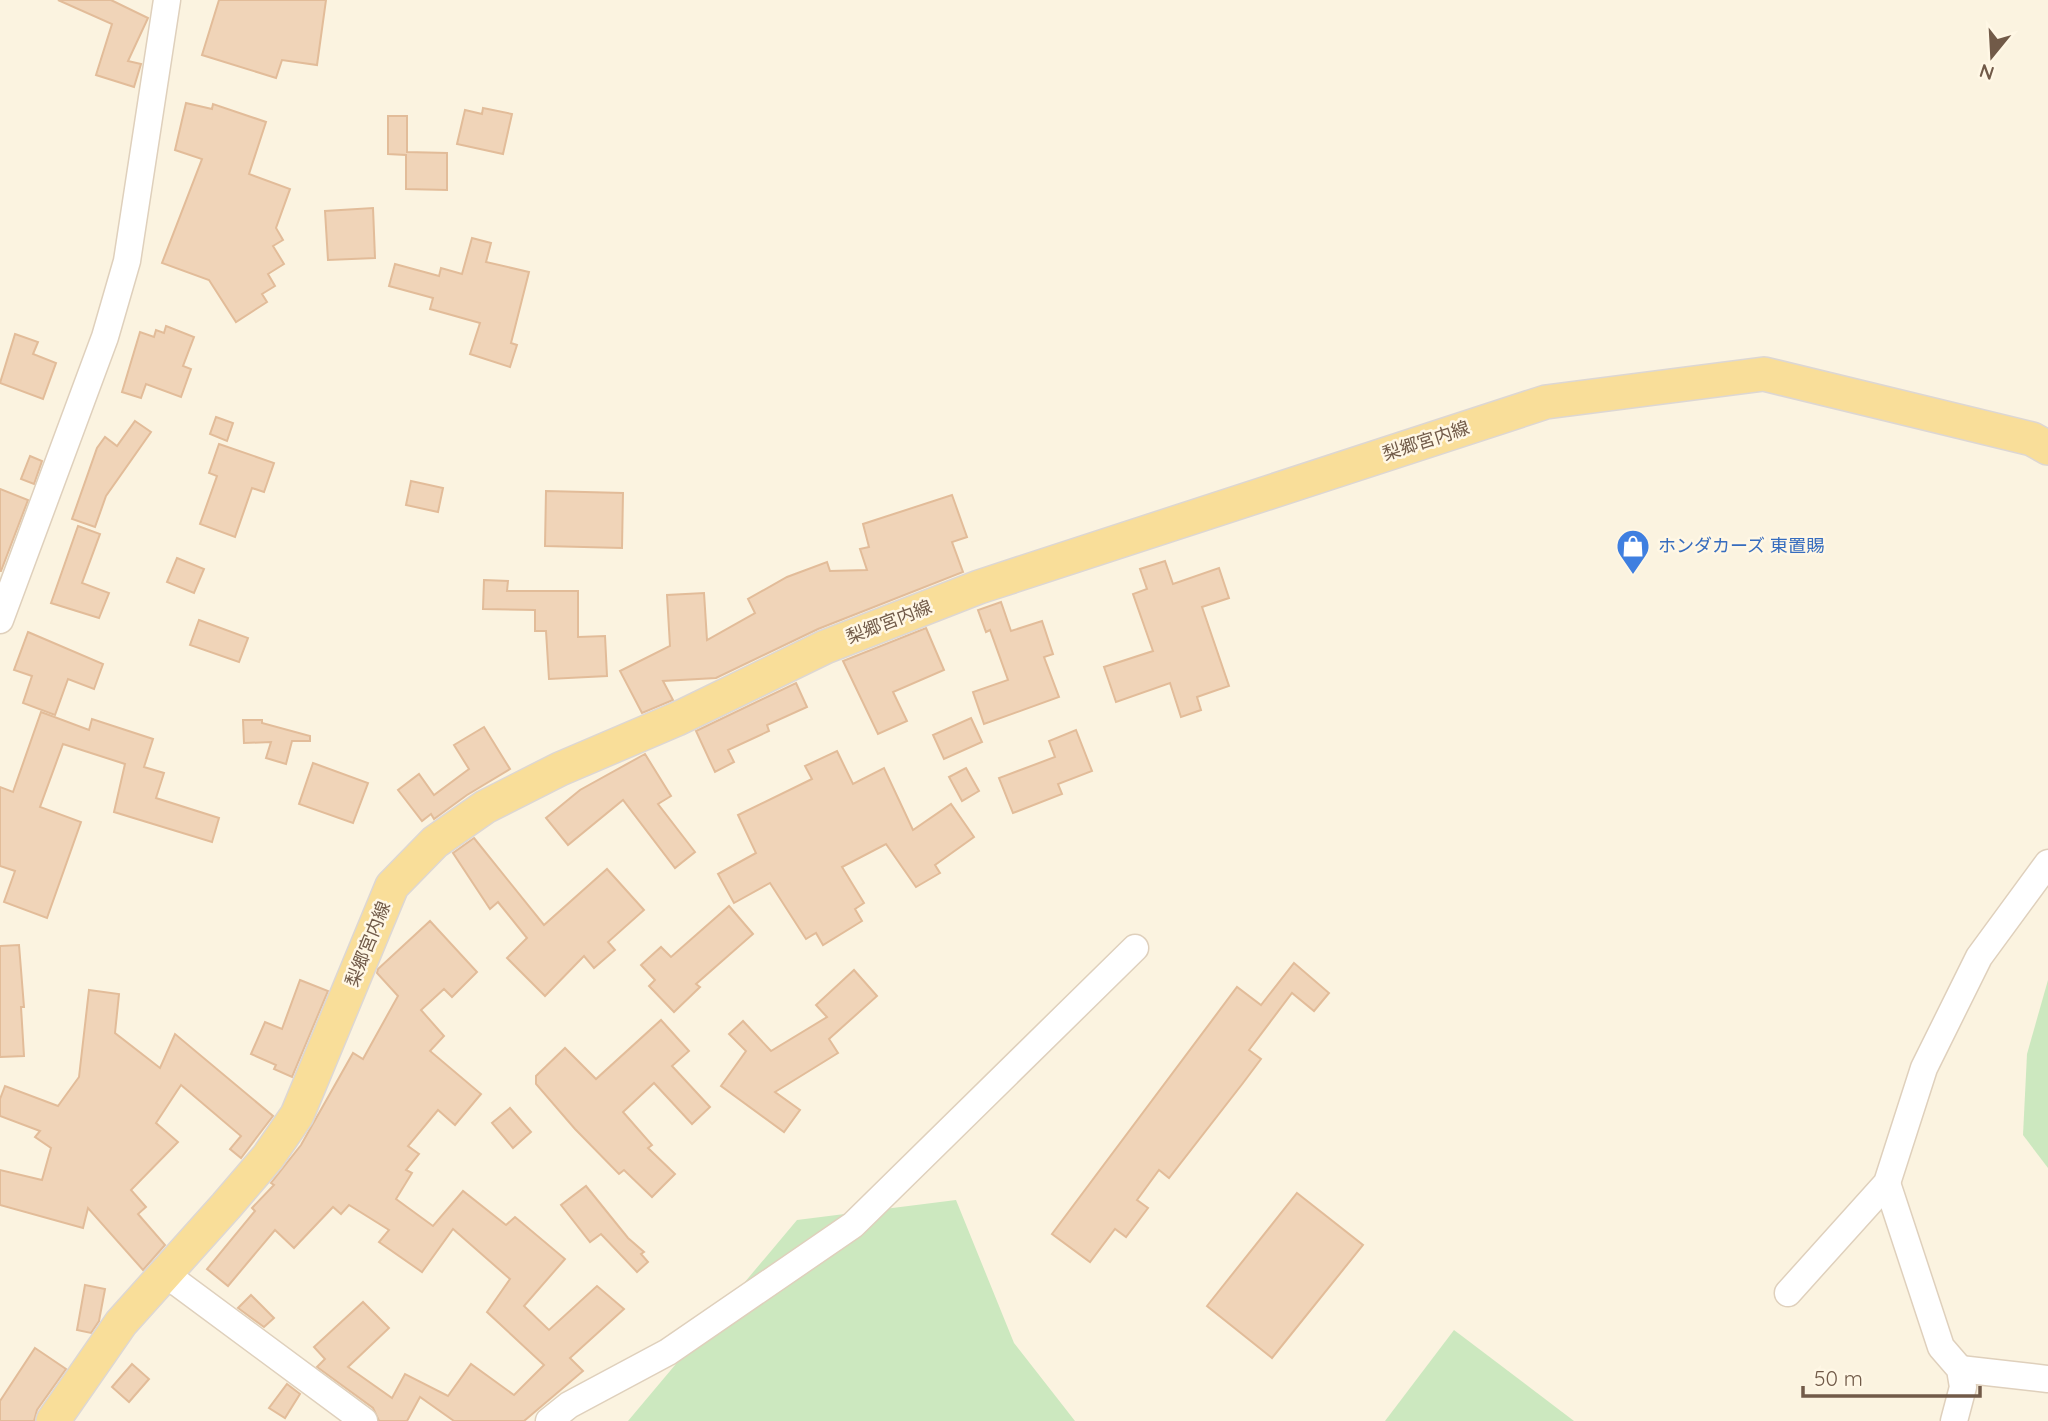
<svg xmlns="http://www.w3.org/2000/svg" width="2048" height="1421" font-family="Quicksand,'Noto Sans JP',sans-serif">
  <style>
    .green { fill: #cce8bf }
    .building { fill: #f0d4b8; stroke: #e2bc99; stroke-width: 2 }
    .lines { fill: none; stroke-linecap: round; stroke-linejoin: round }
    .minor-casing { stroke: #dfd0bc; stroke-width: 29 }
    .major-casing { stroke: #ddd7d3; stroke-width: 36 }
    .minor { stroke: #fff; stroke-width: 26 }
    .major { stroke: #f9de99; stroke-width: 33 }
    .labels { text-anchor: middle; stroke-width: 5; stroke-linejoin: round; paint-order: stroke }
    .street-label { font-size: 18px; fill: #715a48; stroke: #fff7e5 }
    .shop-label { font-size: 18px; fill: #366cbe; stroke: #fff7e5; text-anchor: start }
  </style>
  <rect width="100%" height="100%" fill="#fbf3e0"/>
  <g class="green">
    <path d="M2048,980V1168L2023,1135L2027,1054Z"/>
    <path d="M956,1200L1014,1343L1075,1421H628L797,1220Z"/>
    <path d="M1454,1330L1574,1421H1385Z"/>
  </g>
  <g class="building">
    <path d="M58,0H111L148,18L128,61L141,64L134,87L96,75L112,24Z"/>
    <path d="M219,0H326L317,65L282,60L276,78L202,55Z"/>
    <path d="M186,103L212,109L213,104L266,122L249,174L290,189L276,228L283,240L273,246L284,264L268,274L275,286L262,294L267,302L236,322L209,280L162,263L202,159L175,150Z"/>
    <path d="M483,108L512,114L503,154L457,144L465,110L482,114Z"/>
    <path d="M388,116H407V152L447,153V190L406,189V155L388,154Z"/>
    <path d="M373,208L375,258L328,260L325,211Z"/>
    <path d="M472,238L491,243L486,262L529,272L511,343L517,345L510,367L470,354L480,323L430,309L433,298L389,286L395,264L439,276L441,268L462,274Z"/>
    <path d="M166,326L194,337L183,366L191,369L181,397L146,384L141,398L122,392L140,332L154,337L156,330L164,333Z"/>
    <path d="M15,334L38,342L33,354L56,363L43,399L0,383Z"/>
    <path d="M216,417L233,423L227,441L210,434Z"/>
    <path d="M135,421L151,432L106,496L95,527L72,519L97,448L105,437L117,446Z"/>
    <path d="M219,444L274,463L264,492L252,488L235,537L200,524L217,476L209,473Z"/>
    <path d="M30,456L42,461L34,484L21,479Z"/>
    <path d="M411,481L443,488L438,512L406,505Z"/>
    <path d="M0,489L28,500L1,571H0Z"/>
    <path d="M546,491L623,493L622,548L545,546Z"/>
    <path d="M952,495L967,537L952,542L963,572L818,629L716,678L663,681L673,700L642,713L620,671L670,646L667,595L704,593L707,640L755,613L748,599L787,577L827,562L830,571L867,570L860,549L869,547L863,524Z"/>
    <path d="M78,526L100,534L82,583L109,593L99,618L51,603Z"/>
    <path d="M177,558L204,569L194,593L167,582Z"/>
    <path d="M1165,561L1173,584L1219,568L1229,598L1202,607L1229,686L1197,697L1201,710L1181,717L1170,683L1116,702L1104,667L1153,651L1133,594L1147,589L1140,569Z"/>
    <path d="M484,580L508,581L507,591H578V637L605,636L607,676L549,679L546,631H535V610L483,609Z"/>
    <path d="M1001,602L1011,631L1042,621L1053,654L1044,657L1059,697L984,724L973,692L1008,680L990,630L986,632L978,610Z"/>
    <path d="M199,620L248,638L239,662L190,645Z"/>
    <path d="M926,628L944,670L893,692L907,721L878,734L843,661Z"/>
    <path d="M28,632L103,664L94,689L68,679L55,715L23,703L32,676L14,670Z"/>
    <path d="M796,683L807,707L767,725L769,731L728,750L734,762L715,772L696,731Z"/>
    <path d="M41,712L89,730L92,719L153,739L144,767L164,773L156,798L219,818L212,842L114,812L125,764L63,744L40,807L81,822L47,918L4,902L15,871L0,866V787L13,792Z"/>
    <path d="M971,718L982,742L944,759L933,735Z"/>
    <path d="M243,720H262V723L310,736V741H292L286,764L266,758L271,742L244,743Z"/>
    <path d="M484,727L510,769L467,795L434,819L431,814L422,821L398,790L419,774L434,795L469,769L454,745Z"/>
    <path d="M1076,730L1092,771L1058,784L1062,794L1013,813L999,778L1055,757L1049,741Z"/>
    <path d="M837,751L853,784L884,768L913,830L951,804L974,837L935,865L940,873L916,887L886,844L842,867L864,903L855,909L862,921L823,945L816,933L806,939L770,883L734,903L718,874L756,853L738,815L812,779L805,766Z"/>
    <path d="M645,754L671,796L658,804L695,852L675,868L623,800L568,845L546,818L580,790Z"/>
    <path d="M313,763L368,783L353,823L299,804Z"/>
    <path d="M966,768L979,791L962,801L949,777Z"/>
    <path d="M474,838L544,925L607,869L644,910L608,942L615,950L594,968L584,956L545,996L507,958L527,938L498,902L490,909L453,853Z"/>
    <path d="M729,906L753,934L696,984L700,987L674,1012L649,986L655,980L641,965L661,947L671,957Z"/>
    <path d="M430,921L477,972L452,997L444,989L421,1010L444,1036L430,1051L481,1094L455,1125L438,1110L408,1146L419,1154L406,1170L412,1173L396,1199L433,1226L463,1191L506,1225L515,1217L565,1259L524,1306L549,1330L597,1286L624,1309L570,1358L583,1371L524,1421H454L420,1397L407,1421H379L373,1408L317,1367L325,1359L314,1347L363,1302L389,1328L348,1367L392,1398L405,1374L448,1396L471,1364L514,1395L544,1365L487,1312L510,1279L453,1229L422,1272L379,1242L389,1230L349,1205L341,1214L333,1207L294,1248L275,1230L228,1286L207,1269L255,1211L252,1208L274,1185L271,1183L301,1145L353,1053L363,1059L398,996L377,973L378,969Z"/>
    <path d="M19,945L24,1007H21L24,1056L0,1057V946Z"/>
    <path d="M1294,963L1329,993L1314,1011L1292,993L1249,1050L1261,1059L1243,1083L1169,1178L1159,1170L1137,1200L1148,1208L1126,1237L1115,1229L1090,1262L1052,1234L1237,987L1261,1005Z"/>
    <path d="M854,970L877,996L829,1039L838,1053L775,1092L800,1110L784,1132L721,1086L746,1051L729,1034L743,1021L771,1051L827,1017L816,1005Z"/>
    <path d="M300,980L328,991L292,1077L274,1069L276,1065L251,1054L265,1022L282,1029Z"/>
    <path d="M89,990L119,994L115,1033L160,1068L175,1034L273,1116L241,1158L230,1149L241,1136L181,1085L156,1123L178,1142L131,1190L146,1207L138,1214L165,1245L143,1270L88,1208L83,1228L0,1205V1170L42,1180L51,1148L35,1137L40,1131L0,1116V1099L5,1086L58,1106L79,1077Z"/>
    <path d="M661,1020L689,1051L672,1066L710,1107L692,1124L654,1083L623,1112L652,1145L648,1148L675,1174L652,1197L624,1170L619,1174L575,1129L536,1084V1076L565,1048L596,1079Z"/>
    <path d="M510,1108L531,1132L513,1148L492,1123Z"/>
    <path d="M586,1186L628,1238L644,1252L641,1254L648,1262L637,1272L601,1234L590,1242L561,1205Z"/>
    <path d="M1297,1193L1363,1245L1272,1358L1207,1306Z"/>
    <path d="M85,1285L105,1289L99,1321L91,1333L77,1330Z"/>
    <path d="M251,1295L274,1318L264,1327L238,1308Z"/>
    <path d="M35,1348L66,1369L37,1410L34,1421H0V1401Z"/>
    <path d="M132,1364L149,1379L129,1402L112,1387Z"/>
    <path d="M287,1384L300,1394L285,1418L269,1408Z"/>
  </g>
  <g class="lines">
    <defs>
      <g id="minor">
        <path d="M0,620L105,337L127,261L167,0"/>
        <path d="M1887,1183L1941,1347L1960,1369L1963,1387L1954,1421"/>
        <path d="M167,1275L364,1421"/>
        <path d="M1788,1293L1887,1183L1924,1068L1979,957L2048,863"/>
        <path d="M1960,1369L2048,1379"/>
        <path d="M549,1421L569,1405L668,1352L853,1225L1135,948"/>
      </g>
      <path id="major" d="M53,1421L121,1323L226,1206L268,1157L297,1115L392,886L435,842L485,807L560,769L677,719L825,647L979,587L1546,402L1764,374L2032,439L2048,448"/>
    </defs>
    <use href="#minor" class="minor-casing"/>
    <use href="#major" class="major-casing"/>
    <use href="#minor" class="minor"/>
    <use href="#major" class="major"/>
  </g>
  <defs>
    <symbol id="shop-pin" viewBox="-11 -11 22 30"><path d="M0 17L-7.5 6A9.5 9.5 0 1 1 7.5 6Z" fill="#3f7fe0" stroke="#fff7e5"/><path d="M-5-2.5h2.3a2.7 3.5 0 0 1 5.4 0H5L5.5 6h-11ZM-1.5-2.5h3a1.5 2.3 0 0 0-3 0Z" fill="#fff"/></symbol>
  </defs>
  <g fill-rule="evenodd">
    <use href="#shop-pin" x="1614" y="527" width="38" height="52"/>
  </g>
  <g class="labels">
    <g class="street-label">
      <text transform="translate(1426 441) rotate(-18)" y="6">梨郷宮内線</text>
      <text transform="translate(889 622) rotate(-21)" y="6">梨郷宮内線</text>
      <text transform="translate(368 944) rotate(-68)" y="6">梨郷宮内線</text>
    </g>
    <g class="shop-label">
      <text x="1658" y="552">ホンダカーズ 東置賜</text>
    </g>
  </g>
  <g transform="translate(1992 56) rotate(198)" stroke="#fff7e5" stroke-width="5" paint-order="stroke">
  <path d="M0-5L12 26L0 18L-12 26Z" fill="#715a48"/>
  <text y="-10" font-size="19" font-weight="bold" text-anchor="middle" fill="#715a48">N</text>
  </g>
  <path d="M1803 1386v10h177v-10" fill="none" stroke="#715a48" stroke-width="3.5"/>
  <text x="1814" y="1386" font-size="21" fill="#715a48" stroke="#fff7e5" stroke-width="5" paint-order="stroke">50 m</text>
</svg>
